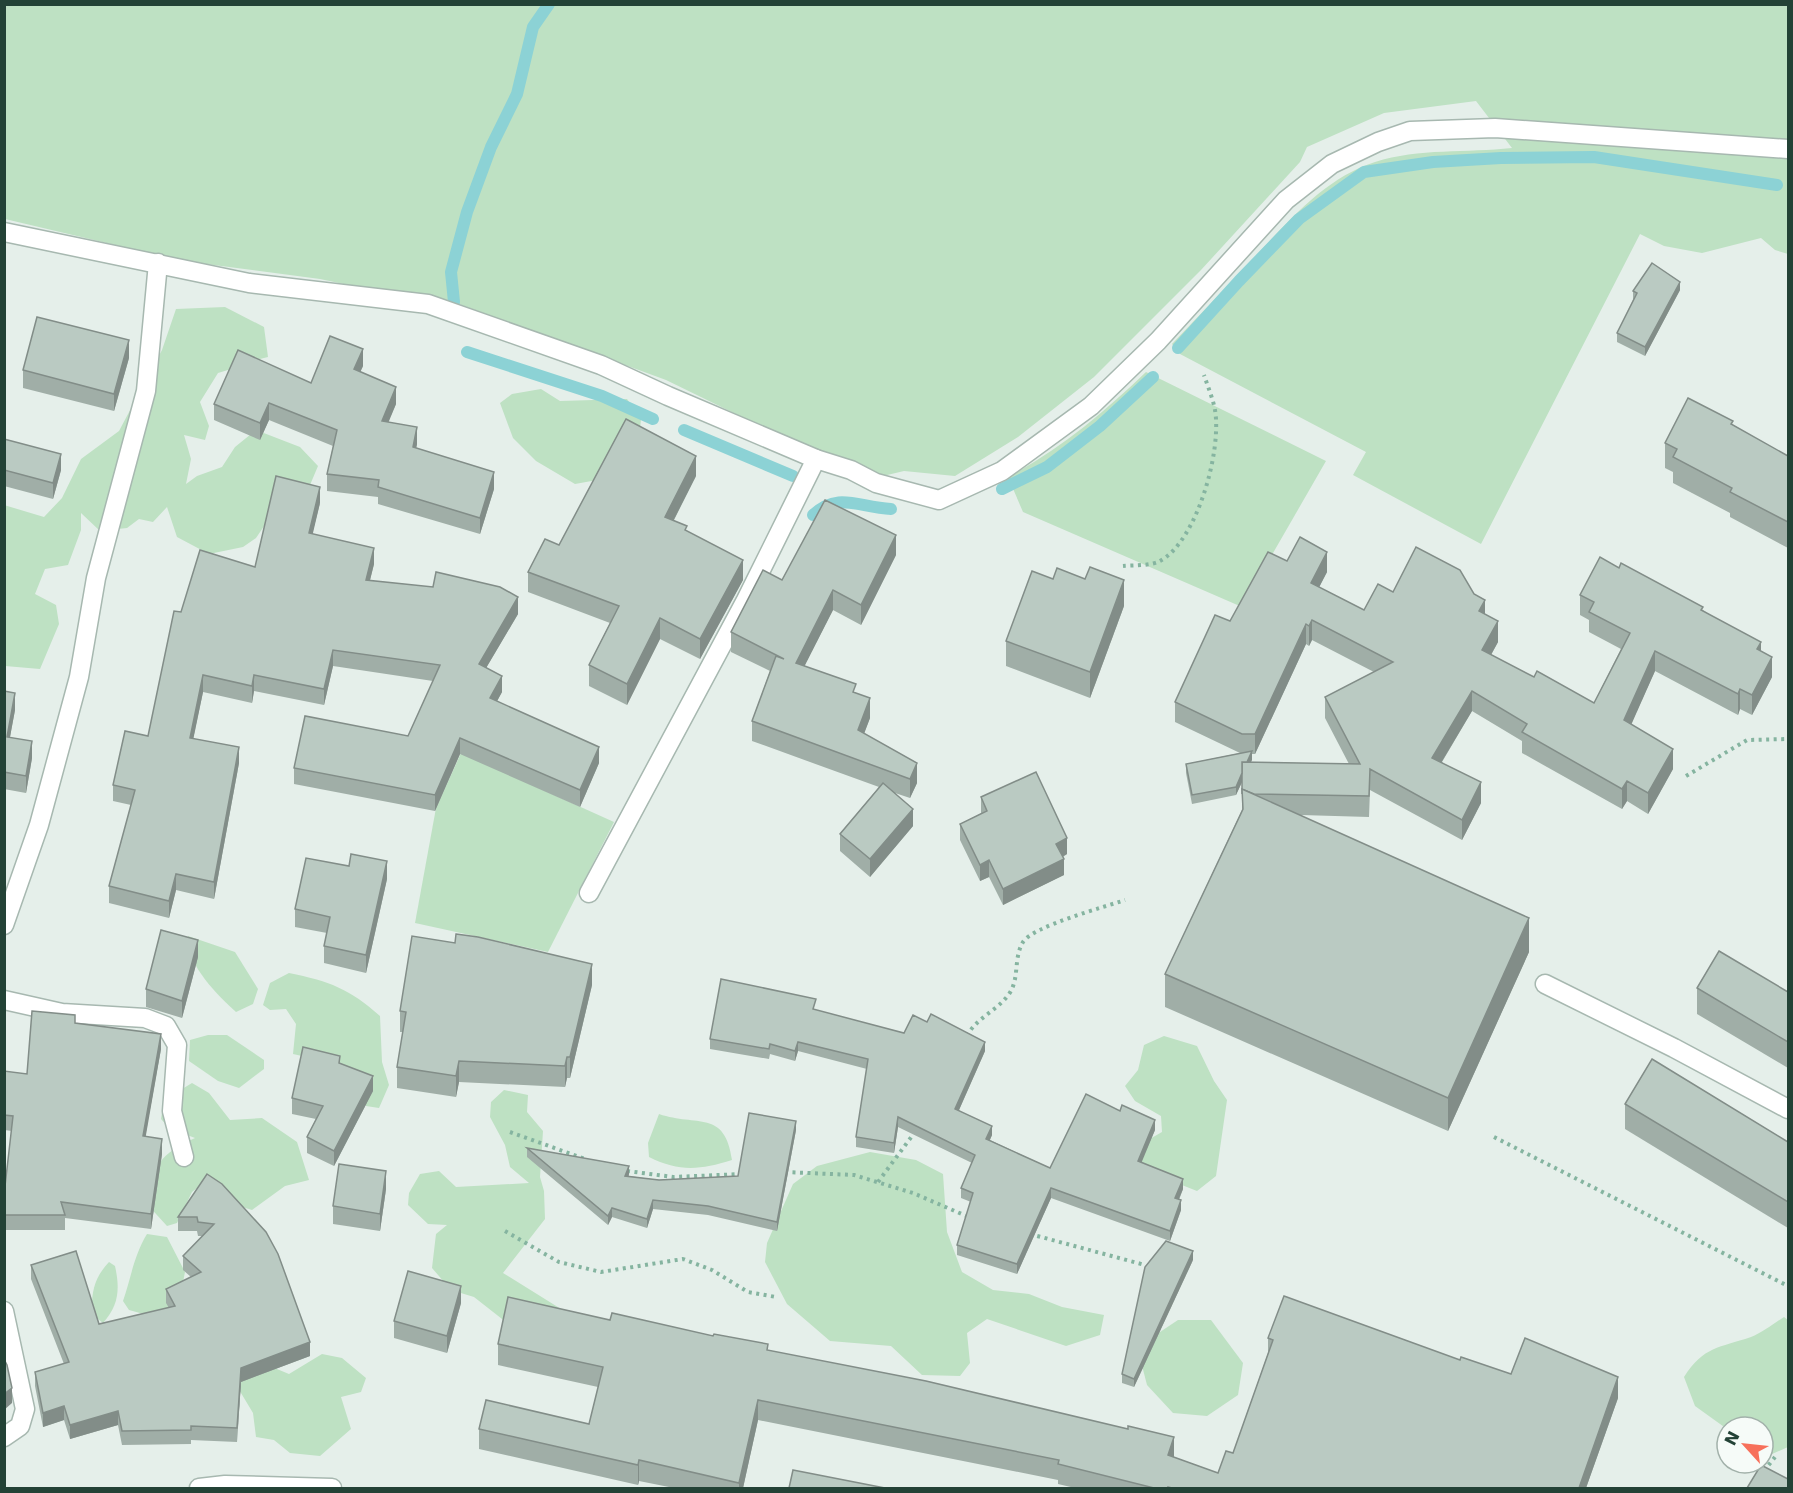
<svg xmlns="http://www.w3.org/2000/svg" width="1793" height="1493" font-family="'DejaVu Sans',sans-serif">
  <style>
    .green { fill: #bee1c3 }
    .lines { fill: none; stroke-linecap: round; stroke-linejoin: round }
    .stream { stroke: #8cd2d5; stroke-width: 12 }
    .service-casing { stroke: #a7b8b0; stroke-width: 21 }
    .minor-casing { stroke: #a7b8b0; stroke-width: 21 }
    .path { stroke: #85b4a0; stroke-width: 4; stroke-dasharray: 3 4.5; stroke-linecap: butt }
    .service { stroke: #fff; stroke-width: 18 }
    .minor { stroke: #fff; stroke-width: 18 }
    .wall { fill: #a0aea7; fill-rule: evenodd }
    .shaded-wall { fill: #828d88 }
    .building { fill: #bacac2; stroke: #828d88; stroke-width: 1.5 }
  </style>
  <rect width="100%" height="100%" fill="#e5efea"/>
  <g class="green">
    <path d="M4,5H1788V254L1775,250L1761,238L1702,253L1664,246L1640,234L1481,544L1353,475L1366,452L1180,354L1172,344C1198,317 1224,289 1251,261C1287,223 1324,178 1375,162C1419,148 1467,153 1512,148L1476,101L1384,113L1307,147L1300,162L1201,270L1094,377L1018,437L955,476L904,471L883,476L777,434L666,380L448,300L372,290L320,279L183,261L5,219Z"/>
    <path d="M225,307L264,327L268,357C250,361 236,368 218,373L200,402L209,426L205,440L184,435L191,459L186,484L197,476L222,467L235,447L256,430L300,447L318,466L310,485L285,495L256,538L243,547L209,554L177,537L167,507L153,522L139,519L127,528L100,531L81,513V530L68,565L45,569L35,594L56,605L59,624L40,669L5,666L4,505L44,517L62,498L81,459L119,431L162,350L176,309Z"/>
    <path d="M1146,372L1326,461L1242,607L1023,512L1008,477C1061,449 1103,413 1146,372Z"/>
    <path d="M541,389L560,401L627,399L641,419L640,429L597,480L575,484L536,461L513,438L500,403L512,394Z"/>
    <path d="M461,753L614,822L548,952L415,923L436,808Z"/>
    <path d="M188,936L235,952L258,989L253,1004L236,1012C217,995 185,963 188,936Z"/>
    <path d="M289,973C329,981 350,989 380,1016L382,1062L389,1085L379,1108L366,1106L353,1073L329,1062L293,1054L296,1024L286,1009L270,1010L263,1005L270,983Z"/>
    <path d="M208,1035H227L264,1060V1069L239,1088L218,1081L189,1061L190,1040Z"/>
    <path d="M1164,1036L1197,1046L1214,1081L1227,1100L1216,1176L1197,1191L1149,1172L1132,1153L1134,1148L1162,1132L1161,1116L1135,1101L1125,1086L1138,1070L1144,1045Z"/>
    <path d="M192,1083L209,1093L230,1120L262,1118L297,1142L309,1180L285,1186L252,1210L217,1199L202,1184L192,1192L177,1223L167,1226L146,1203C154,1164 159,1155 195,1138L169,1128L161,1119L164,1100Z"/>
    <path d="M504,1090L528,1095L527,1112L543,1131L540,1177L544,1191L545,1219L503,1273L569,1314L516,1330L474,1297L451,1290L432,1268L436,1234L447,1225L428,1224L408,1205L409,1193L420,1174L439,1171L456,1187L529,1183L510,1167L505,1145L490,1117L491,1102Z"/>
    <path d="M659,1114C697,1127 725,1109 732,1160C700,1170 679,1172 649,1157L648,1143Z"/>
    <path d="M870,1152L916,1160L943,1174L947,1232L962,1272L993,1290L1029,1294L1062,1307L1104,1315L1100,1335L1066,1346L987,1319L967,1333L970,1363L960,1376L922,1375L891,1346L830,1341L787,1304L765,1262L767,1243L793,1184L817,1166Z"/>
    <path d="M147,1234L167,1237L185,1272L178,1307L158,1318L129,1310L123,1301C131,1278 134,1255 147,1234Z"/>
    <path d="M109,1262L115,1266C120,1289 119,1305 103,1323L92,1314C91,1293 94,1278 109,1262Z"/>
    <path d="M1784,1317L1788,1320V1447L1772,1454L1763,1452V1427H1727V1429L1695,1406L1684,1377C1704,1346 1719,1348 1751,1337C1762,1333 1773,1324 1784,1317Z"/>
    <path d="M1178,1320H1211L1243,1363L1238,1395L1207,1416L1173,1413L1147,1385L1139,1354L1148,1340Z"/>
    <path d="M322,1354L342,1358L366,1378L361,1392L341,1397L351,1429L320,1456L290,1453L274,1440L256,1437L253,1413L235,1383L260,1362L289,1374Z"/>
  </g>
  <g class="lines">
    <g class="stream">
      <path d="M454,302L451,272L467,212L491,147L517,94L533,27L549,4"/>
      <path d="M1178,348L1239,281L1299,219L1364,172L1433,162L1501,158L1594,157L1777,185"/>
      <path d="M467,352L602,396L653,419"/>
      <path d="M684,430L793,476"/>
      <path d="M1002,489L1047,467L1100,426L1153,377"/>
      <path d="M813,515C839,491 859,508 891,509"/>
    </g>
    <defs>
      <path id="service" d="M1545,984L1674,1048L1788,1109"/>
      <g id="minor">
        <path d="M4,232L249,283L428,304L601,365L668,396L816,459L851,470L876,483L939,500L1002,471L1091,406L1158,341L1286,200L1332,164L1378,142L1410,131L1495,128L1788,149"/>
        <path d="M589,893L746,600L816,459"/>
        <path d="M4,925L39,825L79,677L96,578L146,391L158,263"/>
        <path d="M4,1000L62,1013L145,1018L166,1026L177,1045L172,1111L184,1157"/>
        <path d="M4,1311L25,1409L20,1426L4,1437"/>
        <path d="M199,1488L225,1485L332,1488"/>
      </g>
    </defs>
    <use href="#service" class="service-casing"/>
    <use href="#minor" class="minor-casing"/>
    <g class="path">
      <path d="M1123,566C1133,565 1151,566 1160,561C1197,541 1222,451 1215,410C1213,399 1208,387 1204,375"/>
      <path d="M1686,776L1747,740L1788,739"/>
      <path d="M967,1036C976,1018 997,1011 1009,994C1020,978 1013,959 1023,942C1033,926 1105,907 1125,900"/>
      <path d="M510,1132L585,1159"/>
      <path d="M1494,1137L1788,1286"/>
      <path d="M627,1171L673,1177L742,1174"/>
      <path d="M785,1172L854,1175L913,1193L971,1218"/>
      <path d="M878,1182L915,1132"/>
      <path d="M505,1231L559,1262L601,1272L683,1259L712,1270L748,1292L776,1297"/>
      <path d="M1030,1234L1145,1265"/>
      <path d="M1764,1471L1775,1457"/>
    </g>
    <use href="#service" class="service"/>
    <use href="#minor" class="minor"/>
  </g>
  <g class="wall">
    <path d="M1680,290L1645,356L1617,342V333L1633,300V291Z"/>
    <path d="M129,358L114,411L23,388V370Z"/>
    <path d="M363,366L360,372L396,404L388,422L417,444L416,448L494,489L480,534L378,504V497L327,491V474L333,446L269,420L260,440L214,420V404L311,383Z"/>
    <path d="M1733,425L1788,456V548L1730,517V513L1673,483V472L1665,468V443Z"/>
    <path d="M4,439L61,470L53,499L4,486Z"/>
    <path d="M696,476L674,520L743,580L700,659L660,639L627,705L589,686V665L610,623L528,592V572L559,545Z"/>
    <path d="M320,503L312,534L374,564L370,580L518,614L486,668L502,692L497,701L599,763L580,807L460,754L435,811L294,784V768L408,736L433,681L333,666L324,705L254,691L252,703L203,692L193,739L239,763L214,899L176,890L169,918L109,903V886L131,805L113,801V785L148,736L181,612L255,567Z"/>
    <path d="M896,555L861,625L833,610L804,666L856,693L870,718L864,733L917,783L910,798L895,793L913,826L870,877L840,851V834L879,787L752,741V721L770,671L731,652V632L782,580Z"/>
    <path d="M1287,561L1327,572L1319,587L1364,610L1393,592L1485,614L1498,642L1491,655L1534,677L1594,703L1621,649L1589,632V620L1580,615V595L1619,568L1703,610L1761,651L1772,677L1752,715L1740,709L1738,715L1655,671L1631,724L1673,769L1648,814L1627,801L1622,809L1522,753V741L1472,711L1442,762L1481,803L1462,840L1370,790L1369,817L1301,815L1529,952L1448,1131L1165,1007V974L1242,810V782L1236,795L1192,804L1186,773V764L1240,753L1175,722V702L1230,621ZM1312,640L1374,672L1325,697V718L1349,764L1251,762L1252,754H1255L1306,644L1309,646Z"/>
    <path d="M1124,606L1090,698L1006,666V641Z"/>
    <path d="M4,691L15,710L10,737L32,758L26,793L4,789Z"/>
    <path d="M981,797L1067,854L1063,857L1064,875L1003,905L989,877L980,881L960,840V824L981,813Z"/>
    <path d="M387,879L366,973L324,963V946L327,933L295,927V909Z"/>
    <path d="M198,957L182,1018L146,1007V989Z"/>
    <path d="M592,985L570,1078H567L565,1087L459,1082L456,1097L397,1088V1067L403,1032H400V1011Z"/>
    <path d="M1697,988L1788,992V1068L1697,1014Z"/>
    <path d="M815,1010L904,1033L985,1051L959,1110L992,1135L990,1140L1050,1168L1155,1130L1141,1162L1183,1189L1179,1200L1181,1210L1170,1241L1051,1198L1017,1274L957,1255V1245L971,1202L961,1198V1188L972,1163L898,1127L894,1153L856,1147V1137L867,1069L798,1051L795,1061L770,1054L769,1059L710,1049V1039Z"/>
    <path d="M75,1023L161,1049L145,1137L162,1154L151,1229L65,1218V1230H4V1195L12,1131L4,1130V1071L27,1074Z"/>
    <path d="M340,1063L373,1091L334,1166L307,1153V1137L316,1119L292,1114V1098Z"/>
    <path d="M1625,1104L1788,1142V1228L1625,1129Z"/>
    <path d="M796,1130L777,1231L708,1215L653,1209L647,1228L612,1217L608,1225L527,1157V1148L629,1174V1176L659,1180L738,1176Z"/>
    <path d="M207,1174L310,1356L241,1382L237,1442L191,1440V1444L122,1445L118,1425L70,1439L64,1420L43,1427L35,1386V1372L64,1364L31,1279V1265L99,1324L169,1308L166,1303V1289L191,1277L183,1270V1256L202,1236H198L197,1231H178V1217Z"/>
    <path d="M386,1189L380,1231L333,1224V1206Z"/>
    <path d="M1193,1260L1134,1387L1122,1383V1374Z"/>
    <path d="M461,1303L447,1353L394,1338V1321Z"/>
    <path d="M610,1320L768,1350L1174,1457L1218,1473L1233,1453L1268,1353V1338L1460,1360L1511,1374L1618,1398L1586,1488H1075L1058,1484V1480L758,1420L743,1488H674L639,1481L638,1485L479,1449V1429L589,1424L598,1387L498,1365V1344Z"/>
  </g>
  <g class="shaded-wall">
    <path d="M1680,282V290L1645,356V347Z"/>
    <path d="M129,340V358L114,411V394Z"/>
    <path d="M363,349V366L354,386V369Z"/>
    <path d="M396,387V404L382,438V421Z"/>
    <path d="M269,403V420L260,440V423Z"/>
    <path d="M6,413V429L4,435V419Z"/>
    <path d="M417,427V444L413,464V447Z"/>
    <path d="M61,454V470L53,499V483Z"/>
    <path d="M696,456V476L665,537V517Z"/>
    <path d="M494,472V489L480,534V518Z"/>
    <path d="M320,487V503L309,550V533Z"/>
    <path d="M896,535V555L861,625V605Z"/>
    <path d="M374,548V564L366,596V580Z"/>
    <path d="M1327,552V572L1311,603V583Z"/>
    <path d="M743,560V580L700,659V639Z"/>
    <path d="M1124,580V606L1090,698V672Z"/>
    <path d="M833,590V610L796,683V663Z"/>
    <path d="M518,597V614L479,680V664Z"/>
    <path d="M1485,600V621L1479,611Z"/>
    <path d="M660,618V639L627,705V684Z"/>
    <path d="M1312,620V640L1309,646V626Z"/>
    <path d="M1498,621V642L1482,671V650Z"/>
    <path d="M1306,624V644L1255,754V734Z"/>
    <path d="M1761,642V662L1757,649Z"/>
    <path d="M333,650V666L324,705V689Z"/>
    <path d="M1655,651V671L1624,741V720Z"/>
    <path d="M1772,657V677L1752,715V695Z"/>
    <path d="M203,675V692L190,755V738Z"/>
    <path d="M254,675V691L252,703V686Z"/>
    <path d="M502,676V692L490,714V698Z"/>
    <path d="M1740,689V709L1738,715V694Z"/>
    <path d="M1472,691V711L1432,778V758Z"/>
    <path d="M15,693V710L7,753V737Z"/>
    <path d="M870,698V718L858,750V730Z"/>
    <path d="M460,738V754L435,811V795Z"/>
    <path d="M32,741V758L26,793V776Z"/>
    <path d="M239,747V763L214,899V882Z"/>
    <path d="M599,747V763L580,807V790Z"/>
    <path d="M1673,749V769L1648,814V793Z"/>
    <path d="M1252,751V760L1242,782V773Z"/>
    <path d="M917,763V783L910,798V779Z"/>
    <path d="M1242,773V782L1236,795V787Z"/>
    <path d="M1627,781V801L1622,809V789Z"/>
    <path d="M1481,782V803L1462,840V820Z"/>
    <path d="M913,809V826L870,877V859Z"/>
    <path d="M1067,838V854L1056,860V844Z"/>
    <path d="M1064,859V875L1003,905V889Z"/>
    <path d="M989,860V877L980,881V865Z"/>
    <path d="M387,861V879L366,973V955Z"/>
    <path d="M176,874V890L169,918V901Z"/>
    <path d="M1529,918V952L1448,1131V1098Z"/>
    <path d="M198,940V957L182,1018V1001Z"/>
    <path d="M592,964V985L570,1078V1057Z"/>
    <path d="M161,1034V1049L143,1152V1136Z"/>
    <path d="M798,1042V1051L795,1061V1051Z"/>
    <path d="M985,1042V1051L955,1119V1109Z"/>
    <path d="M567,1057V1078L565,1087V1066Z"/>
    <path d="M459,1061V1082L456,1097V1076Z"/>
    <path d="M373,1076V1091L334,1166V1151Z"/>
    <path d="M898,1117V1127L894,1153V1143Z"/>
    <path d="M1155,1120V1130L1138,1171V1161Z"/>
    <path d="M796,1121V1130L777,1231V1222Z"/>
    <path d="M992,1126V1135L986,1148V1139Z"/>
    <path d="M162,1139V1154L151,1229V1214Z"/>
    <path d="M629,1166V1174L625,1184V1176Z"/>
    <path d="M386,1171V1189L380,1231V1214Z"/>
    <path d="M1183,1179V1189L1175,1208V1198Z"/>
    <path d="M1051,1188V1198L1017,1274V1264Z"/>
    <path d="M653,1200V1209L647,1228V1219Z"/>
    <path d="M1181,1200V1210L1170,1241V1231Z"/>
    <path d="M612,1208V1217L608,1225V1216Z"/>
    <path d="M1193,1251V1260L1134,1387V1379Z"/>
    <path d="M461,1286V1303L447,1353V1336Z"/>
    <path d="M310,1342V1356L241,1382L237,1442L241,1368Z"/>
    <path d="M1618,1377V1398L1586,1488H1579Z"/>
    <path d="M12,1388V1403L4,1410V1394Z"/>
    <path d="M758,1400V1420L743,1488H739V1483Z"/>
    <path d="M64,1406V1420L43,1427V1413Z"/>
    <path d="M118,1411V1425L70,1439V1425Z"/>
    <path d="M1174,1437V1458L1168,1455Z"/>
    <path d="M639,1460V1481L638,1485V1465Z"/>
  </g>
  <g class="building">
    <path d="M1652,263L1680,282L1645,347L1617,333L1637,293L1633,291Z"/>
    <path d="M37,317L129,340L114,394L23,370Z"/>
    <path d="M330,336L363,349L354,369L396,387L382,421L417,427L413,447L494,472L480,518L378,487L379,480L327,474L337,430L269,403L260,423L214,404L238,350L311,383Z"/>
    <path d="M1688,398L1733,421L1731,424L1788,456V522L1730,492L1732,488L1673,457L1677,449L1665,443Z"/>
    <path d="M626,419L696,456L665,517L687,526L685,530L743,560L700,639L660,618L627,684L589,665L619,606L528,572L545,539L559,545Z"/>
    <path d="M4,439L61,454L53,483L4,470Z"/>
    <path d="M276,476L320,487L309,533L374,548L366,580L433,587L436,572L500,587L518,597L479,664L502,676L490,698L599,747L580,790L460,738L435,795L294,768L305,716L408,736L440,665L333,650L324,689L254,675L252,686L203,675L190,738L239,747L214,882L176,874L169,901L109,886L135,790L113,785L125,731L148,736L174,611L181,612L200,550L255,567Z"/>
    <path d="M825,500L896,535L861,605L833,590L796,663L856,684L853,692L870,698L858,730L917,763L910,779L752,721L776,656L784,659L731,632L763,570L782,580Z"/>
    <path d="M1300,537L1327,552L1311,583L1364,610L1378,584L1393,592L1416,547L1460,570L1474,594L1485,600L1479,611L1498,621L1482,650L1534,677L1537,671L1594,703L1630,633L1589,612L1594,602L1580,595L1600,557L1619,568L1621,563L1703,607L1701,610L1761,642L1757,649L1772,657L1752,695L1740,689L1738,694L1655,651L1624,720L1673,749L1648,793L1627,781L1622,789L1522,732L1527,724L1472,691L1432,758L1481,782L1462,820L1370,769L1369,796L1254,794L1242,789V794V762L1360,764L1325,697L1393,662L1312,620L1309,626L1306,624L1255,734H1242L1175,702L1215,615L1230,621L1268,552L1287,561Z"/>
    <path d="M1090,567L1124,580L1090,672L1006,641L1032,571L1053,579L1057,568L1085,579Z"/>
    <path d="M4,691L15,693L7,737L32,741L26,776L4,772Z"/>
    <path d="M1252,751L1247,762H1242V773L1236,787L1192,795L1186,764Z"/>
    <path d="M1036,772L1067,838L1056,844L1064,859L1003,889L989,860L980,865L960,824L987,811L981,797Z"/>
    <path d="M883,783L913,809L870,859L840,834Z"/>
    <path d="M1242,789L1529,918L1448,1098L1165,974L1243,809Z"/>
    <path d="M351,854L387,861L366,955L324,946L330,917L295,909L306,858L349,866Z"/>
    <path d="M161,930L198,940L182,1001L146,989Z"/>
    <path d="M456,934L478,937L592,964L570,1057H567L565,1066L459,1061L456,1076L397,1067L406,1012L400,1011L412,936L455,943Z"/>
    <path d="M1719,951L1788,992V1042L1697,988Z"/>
    <path d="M721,979L816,999L813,1009L904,1033L913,1015L927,1022L931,1014L985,1042L955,1109L992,1126L986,1139L1050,1168L1086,1094L1120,1111L1122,1105L1155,1120L1138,1161L1183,1179L1175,1198L1181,1200L1170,1231L1051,1188L1017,1264L957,1245L973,1193L961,1188L975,1155L898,1117L894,1143L856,1137L868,1059L798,1042L795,1051L770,1044L769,1049L710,1039Z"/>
    <path d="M32,1011L75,1015V1023L161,1034L143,1136L162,1139L151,1214L61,1202L65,1215H4V1195L13,1116L4,1115V1071L27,1074Z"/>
    <path d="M303,1047L340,1056L339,1063L373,1076L334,1151L307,1137L323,1106L292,1098Z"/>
    <path d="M1652,1059L1788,1142V1202L1625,1104Z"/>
    <path d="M749,1113L796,1121L777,1222L708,1206L653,1200L647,1219L612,1208L608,1216L527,1148L629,1166L625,1176L659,1180L738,1176Z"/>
    <path d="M339,1164L386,1171L380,1214L333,1206Z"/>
    <path d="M207,1174L222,1184L266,1232L278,1254L310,1342L241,1368L237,1428L191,1426V1430L122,1431L118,1411L70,1425L64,1406L43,1413L35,1372L69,1362L31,1265L76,1251L99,1324L175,1306L166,1289L201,1272L183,1256L214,1224L198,1222L197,1217H178Z"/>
    <path d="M1166,1241L1193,1251L1134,1379L1122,1374L1145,1267Z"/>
    <path d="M408,1271L461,1286L447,1336L394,1321Z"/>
    <path d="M1284,1296L1460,1360L1461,1357L1511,1374L1525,1338L1618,1377L1579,1488H1172L1168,1487V1488H1154L1058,1464L1059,1460L758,1400L739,1483L639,1460L638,1465L479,1429L486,1400L589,1424L603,1367L498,1344L508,1297L610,1320L612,1313L713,1336L714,1334L768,1344L767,1350L926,1381L1128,1429V1426L1174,1437L1168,1455L1218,1473L1226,1451L1233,1453L1273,1340L1268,1338Z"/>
    <path d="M4,1359L7,1365L12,1388L4,1394Z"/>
    <path d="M1761,1465L1788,1479V1488H1747Z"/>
    <path d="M793,1470L885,1488H789Z"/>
  </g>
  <rect width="1793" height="1493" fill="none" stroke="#234236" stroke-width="12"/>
  <g transform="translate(1745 1445) rotate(297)"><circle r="28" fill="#f6fbf8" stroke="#a2b1aa" stroke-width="1.5"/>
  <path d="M0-4.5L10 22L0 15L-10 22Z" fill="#f7705b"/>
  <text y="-9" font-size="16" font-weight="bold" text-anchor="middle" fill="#234236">N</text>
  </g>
</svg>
